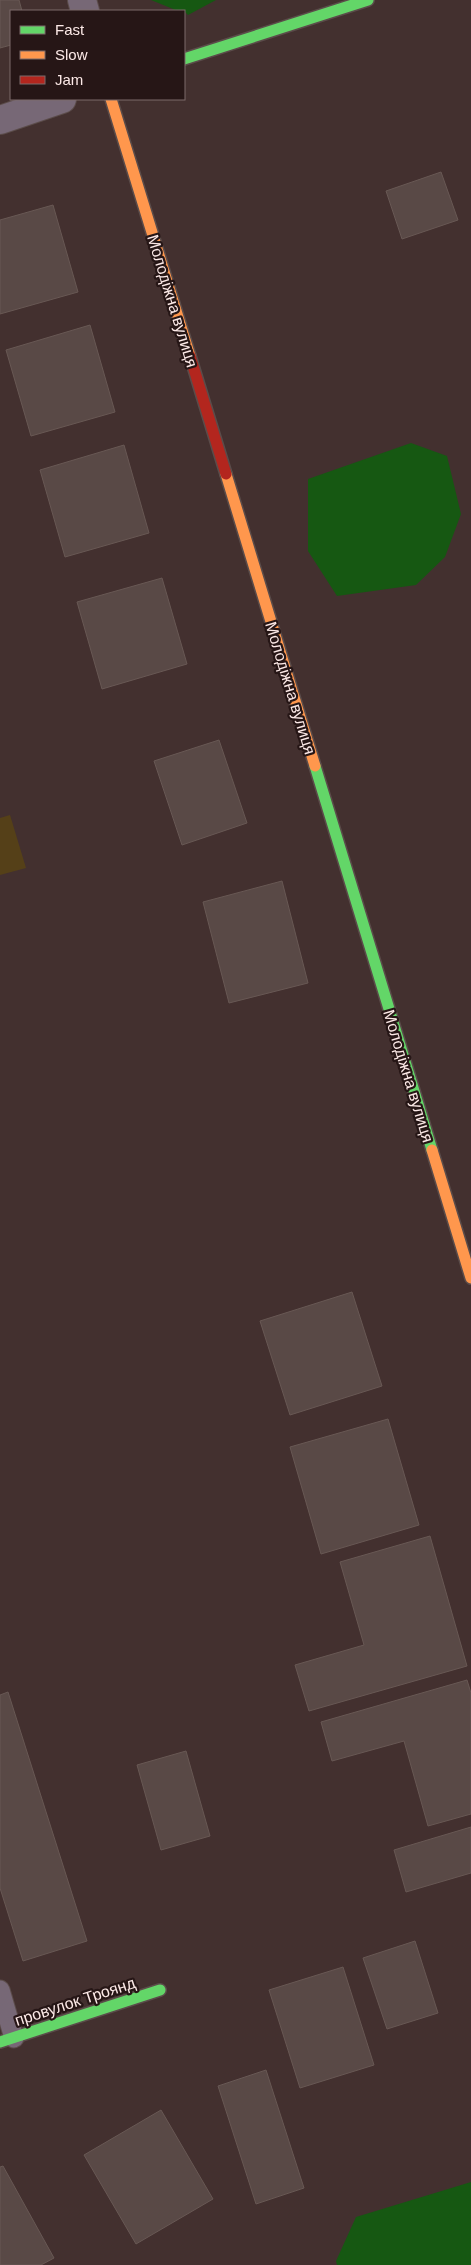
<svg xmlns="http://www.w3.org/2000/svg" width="471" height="2265" font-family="Arial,sans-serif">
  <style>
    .green { fill: #554018 }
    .water { fill: #165812 }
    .building { fill: #594946; stroke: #685854 }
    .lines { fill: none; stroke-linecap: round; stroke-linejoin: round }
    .lane-casing { stroke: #5b4c4a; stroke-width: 21 }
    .street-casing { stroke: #5b4c4a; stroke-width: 30 }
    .fast-casing { stroke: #5b4c4a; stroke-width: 14 }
    .slow-casing { stroke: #5b4c4a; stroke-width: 14 }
    .jam-casing { stroke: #5b4c4a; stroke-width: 14 }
    .lane { stroke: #776876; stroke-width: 19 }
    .street { stroke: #776876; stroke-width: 28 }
    .fast { stroke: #63d668; stroke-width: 11 }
    .slow { stroke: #ff974d; stroke-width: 11 }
    .jam { stroke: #b3261e; stroke-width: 11 }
    .labels { text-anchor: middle; stroke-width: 4.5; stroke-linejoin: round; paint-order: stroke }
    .street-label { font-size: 16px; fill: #fce9e7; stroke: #261616 }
  </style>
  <rect width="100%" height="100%" fill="#43302f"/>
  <path class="green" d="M10,815L26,868L0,875V818Z"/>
  <g class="water">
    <path d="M151,0H216L188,15L184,11H178Z"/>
    <path d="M411,443L447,456L461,514L445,557L416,585L337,596L308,551V479Z"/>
    <path d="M471,2182V2265H337L336,2261L356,2217Z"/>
  </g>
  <g class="building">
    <path d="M0,0H19L22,11H11V45L0,48Z"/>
    <path d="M441,172L458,220L402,239L386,191Z"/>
    <path d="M53,205L78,292L0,314V220Z"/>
    <path d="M90,325L115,412L31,436L6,350Z"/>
    <path d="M124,445L149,533L65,557L40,470Z"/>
    <path d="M162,578L187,664L102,689L77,602Z"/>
    <path d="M219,740L247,823L182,845L154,761Z"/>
    <path d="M282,881L308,983L229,1003L203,902Z"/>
    <path d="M352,1292L382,1386L290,1415L260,1321Z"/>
    <path d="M388,1419L419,1525L321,1554L290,1447Z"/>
    <path d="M430,1536L467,1666L309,1711L295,1665L364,1645L340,1562Z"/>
    <path d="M467,1680L471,1693V1814L428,1826L404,1741L332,1761L321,1722Z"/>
    <path d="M8,1692L87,1941L23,1961L0,1888V1695Z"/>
    <path d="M186,1751L210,1836L161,1850L137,1765Z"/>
    <path d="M471,1827V1873L406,1892L394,1850Z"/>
    <path d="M415,1941L438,2013L387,2029L363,1958Z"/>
    <path d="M343,1967L374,2065L300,2088L269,1990Z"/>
    <path d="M266,2070L304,2188L256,2204L218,2086Z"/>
    <path d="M161,2110L213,2199L136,2244L84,2155Z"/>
    <path d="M3,2166L54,2258L41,2265H0V2167Z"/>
  </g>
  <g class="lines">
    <defs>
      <path id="lane" d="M0,1990L14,2038"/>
      <g id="street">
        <path d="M82,0L85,11"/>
        <path d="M0,120L62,99"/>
      </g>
      <g id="fast">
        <path d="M184,59L368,0"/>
        <path d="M315,766L432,1150"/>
        <path d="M0,2042L160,1990"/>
      </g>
      <g id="slow">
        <path d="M111,99L190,356"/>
        <path d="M226,474L315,766"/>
        <path d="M432,1150L471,1278"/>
      </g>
      <path id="jam" d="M190,356L226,474"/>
    </defs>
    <use href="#lane" class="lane-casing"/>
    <use href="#street" class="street-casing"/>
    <use href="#fast" class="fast-casing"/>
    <use href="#slow" class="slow-casing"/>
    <use href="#jam" class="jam-casing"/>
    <use href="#lane" class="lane"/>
    <use href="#street" class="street"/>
    <use href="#fast" class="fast"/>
    <use href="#slow" class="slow"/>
    <use href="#jam" class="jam"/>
  </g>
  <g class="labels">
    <g class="street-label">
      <text transform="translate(173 301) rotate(73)" y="6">Молодіжна вулиця</text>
      <text transform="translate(291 688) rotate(73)" y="6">Молодіжна вулиця</text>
      <text transform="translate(409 1076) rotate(73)" y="6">Молодіжна вулиця</text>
      <text transform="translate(75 2001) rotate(-18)" y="6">провулок Троянд</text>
    </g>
  </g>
  <rect x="10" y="10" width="175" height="90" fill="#261616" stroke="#7c6a6a"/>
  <rect x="20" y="26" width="25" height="8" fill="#63d668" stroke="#7c6a6a"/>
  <text x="55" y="35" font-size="15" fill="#fce9e7">Fast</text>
  <rect x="20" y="51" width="25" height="8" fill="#ff974d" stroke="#7c6a6a"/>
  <text x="55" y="60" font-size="15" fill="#fce9e7">Slow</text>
  <rect x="20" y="76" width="25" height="8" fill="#b3261e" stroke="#7c6a6a"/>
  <text x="55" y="85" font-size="15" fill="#fce9e7">Jam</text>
</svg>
